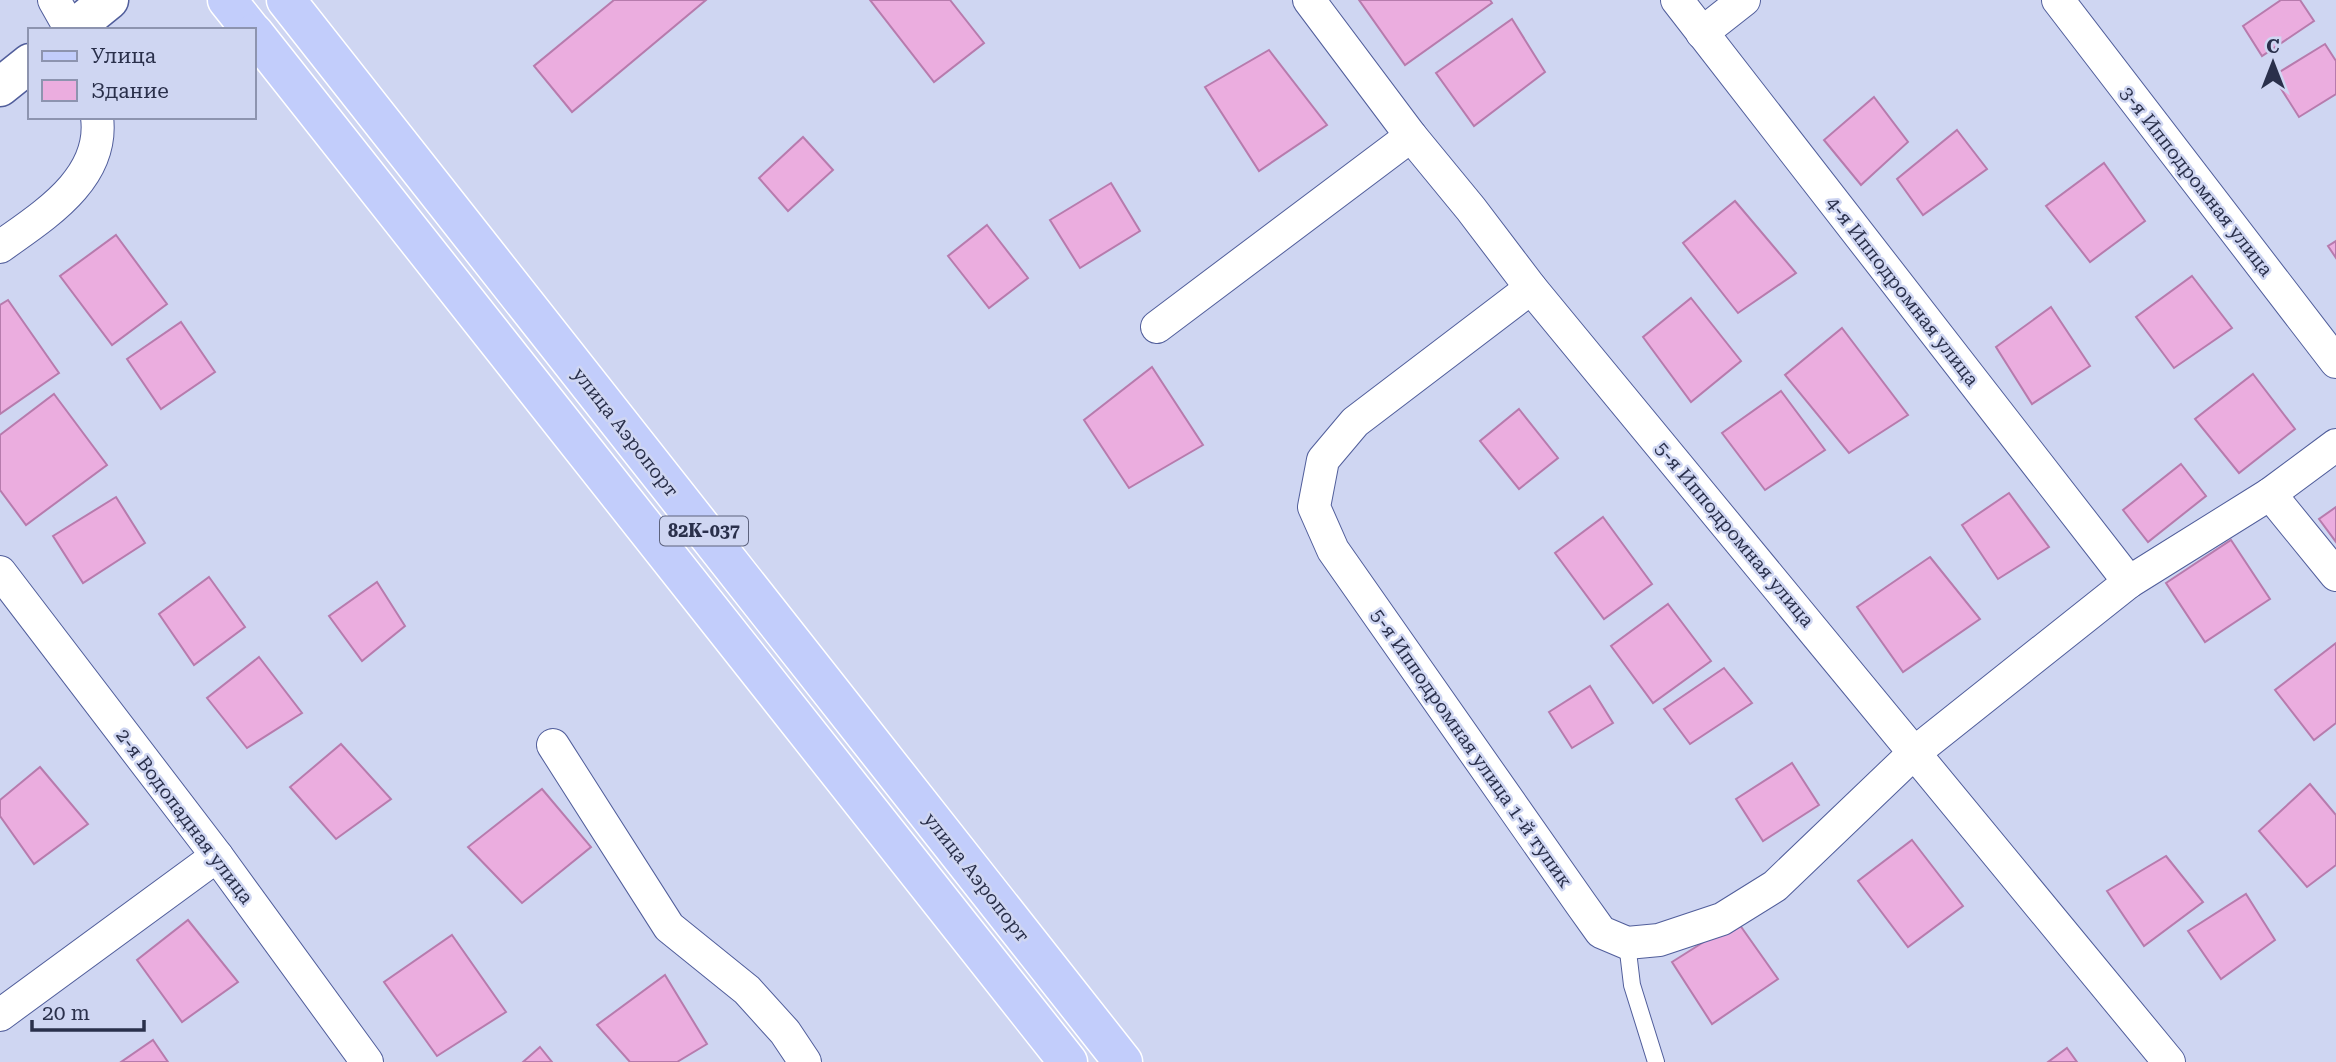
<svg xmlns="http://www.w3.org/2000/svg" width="2336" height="1062" font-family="'Roboto Serif',serif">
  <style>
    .building { fill: #ebaddf; stroke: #b77bad; stroke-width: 2 }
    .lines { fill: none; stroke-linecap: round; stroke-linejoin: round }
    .service-casing { stroke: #515e9b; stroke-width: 18 }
    .minor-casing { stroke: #515e9b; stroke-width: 34 }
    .tertiary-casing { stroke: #515e9b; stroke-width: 41 }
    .primary-casing { stroke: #fff; stroke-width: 41 }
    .service { stroke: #fff; stroke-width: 16 }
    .minor { stroke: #fff; stroke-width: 32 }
    .tertiary { stroke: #fff; stroke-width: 38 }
    .primary { stroke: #c2cdfb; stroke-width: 38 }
    .labels { text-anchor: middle; stroke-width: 5; stroke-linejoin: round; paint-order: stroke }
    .shield { fill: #cfd6f2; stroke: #5c627d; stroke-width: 2 }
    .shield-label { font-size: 18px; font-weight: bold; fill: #2a304b }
    .street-label { font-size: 19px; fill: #2a304b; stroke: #cfd6f2 }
  </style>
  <rect width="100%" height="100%" fill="#cfd6f2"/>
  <g class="building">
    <path d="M614,0H706L572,112L534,66Z"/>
    <path d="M870,0H950L984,43L934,82Z"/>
    <path d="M1359,0H1490L1492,3L1405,65Z"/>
    <path d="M2281,0H2300L2314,21L2262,56L2243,26Z"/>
    <path d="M1512,19L1545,72L1474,126L1436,73Z"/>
    <path d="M2325,44L2336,61V94L2299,117L2273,76Z"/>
    <path d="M1269,50L1327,125L1259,171L1205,87Z"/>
    <path d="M1874,97L1908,142L1861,185L1824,140Z"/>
    <path d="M1957,130L1987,169L1923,215L1897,179Z"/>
    <path d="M803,137L833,170L788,211L759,178Z"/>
    <path d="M2104,163L2145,221L2090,262L2046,206Z"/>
    <path d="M1111,183L1140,231L1080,268L1050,220Z"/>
    <path d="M1735,201L1796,273L1738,313L1683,243Z"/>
    <path d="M987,225L1028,278L989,308L948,256Z"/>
    <path d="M116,235L167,304L112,345L60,276Z"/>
    <path d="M2336,241V258L2328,246Z"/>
    <path d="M2192,276L2232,328L2174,368L2136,317Z"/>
    <path d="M1691,298L1741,361L1691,402L1643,337Z"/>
    <path d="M8,300L59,373L0,414V305Z"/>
    <path d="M2051,307L2090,366L2032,404L1996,347Z"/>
    <path d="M181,322L215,372L161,409L127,359Z"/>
    <path d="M1842,328L1908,415L1849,453L1785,375Z"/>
    <path d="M1152,367L1203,445L1129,488L1084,420Z"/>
    <path d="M2253,374L2295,429L2239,473L2195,419Z"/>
    <path d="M1781,391L1825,450L1765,490L1722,433Z"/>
    <path d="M54,394L107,465L26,525L0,490V435Z"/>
    <path d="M1519,409L1558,458L1519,489L1480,441Z"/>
    <path d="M2181,464L2206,496L2148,542L2123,510Z"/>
    <path d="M2009,493L2049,547L1998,579L1962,525Z"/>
    <path d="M116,497L145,543L83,583L53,536Z"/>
    <path d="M2336,507V542L2319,519Z"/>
    <path d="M1603,517L1652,584L1604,619L1555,553Z"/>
    <path d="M2231,540L2270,599L2205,642L2166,583Z"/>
    <path d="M1930,557L1980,619L1903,672L1857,607Z"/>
    <path d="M209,577L245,627L194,665L159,614Z"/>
    <path d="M377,582L405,626L362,661L329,616Z"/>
    <path d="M1668,604L1711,661L1653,703L1611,646Z"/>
    <path d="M2336,643V723L2314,740L2275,690Z"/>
    <path d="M259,657L302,713L247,748L207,698Z"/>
    <path d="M1724,668L1752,703L1690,744L1664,709Z"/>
    <path d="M1590,686L1613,723L1572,748L1549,712Z"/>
    <path d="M341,744L391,799L336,839L290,787Z"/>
    <path d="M1792,763L1819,805L1763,841L1736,799Z"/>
    <path d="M40,767L88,824L34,864L0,816V800Z"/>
    <path d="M2310,784L2336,815V865L2307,887L2259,831Z"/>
    <path d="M542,789L591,847L522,903L468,847Z"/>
    <path d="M1912,840L1963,906L1908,947L1858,881Z"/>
    <path d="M2166,856L2203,902L2144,946L2107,891Z"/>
    <path d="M2246,894L2275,940L2221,979L2188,931Z"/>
    <path d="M188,920L238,982L182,1022L137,960Z"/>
    <path d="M1737,921L1778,979L1712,1024L1672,962Z"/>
    <path d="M452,935L506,1012L437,1056L384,982Z"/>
    <path d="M665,975L707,1044L677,1062H630L597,1025Z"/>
    <path d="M153,1040L168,1062H121Z"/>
    <path d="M540,1047L552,1062H523Z"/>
    <path d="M2067,1048L2077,1062H2048Z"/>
  </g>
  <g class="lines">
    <defs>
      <path id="service" d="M1627,943L1632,985L1656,1062"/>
      <g id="minor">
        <path d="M54,0L71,30"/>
        <path d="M1309,0L1411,136L1471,209L1531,288L2169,1062"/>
        <path d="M1677,0L2129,582"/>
        <path d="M2058,0L2336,362"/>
        <path d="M1702,33L1744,0"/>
        <path d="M0,247C43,216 105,179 97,117"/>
        <path d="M1531,288L1355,422L1323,460L1314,507L1333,550L1581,904L1601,932L1627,943L1659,940L1722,919L1775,886L1914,753L2129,582L2270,494L2336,445"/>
        <path d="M1157,327L1411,136"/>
        <path d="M2270,494L2336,575"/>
        <path d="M0,572L217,856L367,1062"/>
        <path d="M553,745L669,927L747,990L785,1032L805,1062"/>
        <path d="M0,1015L217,856"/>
      </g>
      <g id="tertiary">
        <path d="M72,30L109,0"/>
        <path d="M0,87L30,63"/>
      </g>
      <g id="primary">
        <path d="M227,0L251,30"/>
        <path d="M286,0L1123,1062"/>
        <path d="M254,33L1068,1062"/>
      </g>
    </defs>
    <use href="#service" class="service-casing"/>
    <use href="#minor" class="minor-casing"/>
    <use href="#tertiary" class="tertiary-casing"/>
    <use href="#primary" class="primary-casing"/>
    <use href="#service" class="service"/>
    <use href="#minor" class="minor"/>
    <use href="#tertiary" class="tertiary"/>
    <use href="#primary" class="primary"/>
  </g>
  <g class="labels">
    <rect class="shield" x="660" y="516.5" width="88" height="29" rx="5"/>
    <g class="shield-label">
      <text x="704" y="537">82К-037</text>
    </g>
    <g class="street-label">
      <text transform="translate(2197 181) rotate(52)" y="7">3-я Ипподромная улица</text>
      <text transform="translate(1903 291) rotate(52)" y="7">4-я Ипподромная улица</text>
      <text transform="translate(626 432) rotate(52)" y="7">улица Аэропорт</text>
      <text transform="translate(1735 534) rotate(50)" y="7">5-я Ипподромная улица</text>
      <text transform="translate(1472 748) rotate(55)" y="7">5-я Ипподромная улица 1-й тупик</text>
      <text transform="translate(185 816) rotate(53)" y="7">2-я Водопадная улица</text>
      <text transform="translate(977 877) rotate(52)" y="7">улица Аэропорт</text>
    </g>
  </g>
  <rect x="28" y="28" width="228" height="91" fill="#cfd6f2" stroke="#8d94af" stroke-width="2"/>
  <rect x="42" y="51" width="35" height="10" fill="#c2cdfb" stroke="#8d94af" stroke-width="2"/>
  <text x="91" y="63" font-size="21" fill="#2a304b">Улица</text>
  <rect x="42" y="80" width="35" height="21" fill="#ebaddf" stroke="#8d94af" stroke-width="2"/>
  <text x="91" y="98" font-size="21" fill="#2a304b">Здание</text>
  <g transform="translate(2273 63)" stroke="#cfd6f2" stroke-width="5" paint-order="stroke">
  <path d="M0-5L12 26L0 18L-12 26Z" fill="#2a304b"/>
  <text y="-10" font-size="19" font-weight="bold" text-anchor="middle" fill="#2a304b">С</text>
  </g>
  <path d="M32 1020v10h112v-10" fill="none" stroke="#2a304b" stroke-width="3.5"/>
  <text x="42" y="1020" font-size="21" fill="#2a304b" stroke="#cfd6f2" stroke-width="5" paint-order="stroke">20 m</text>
</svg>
